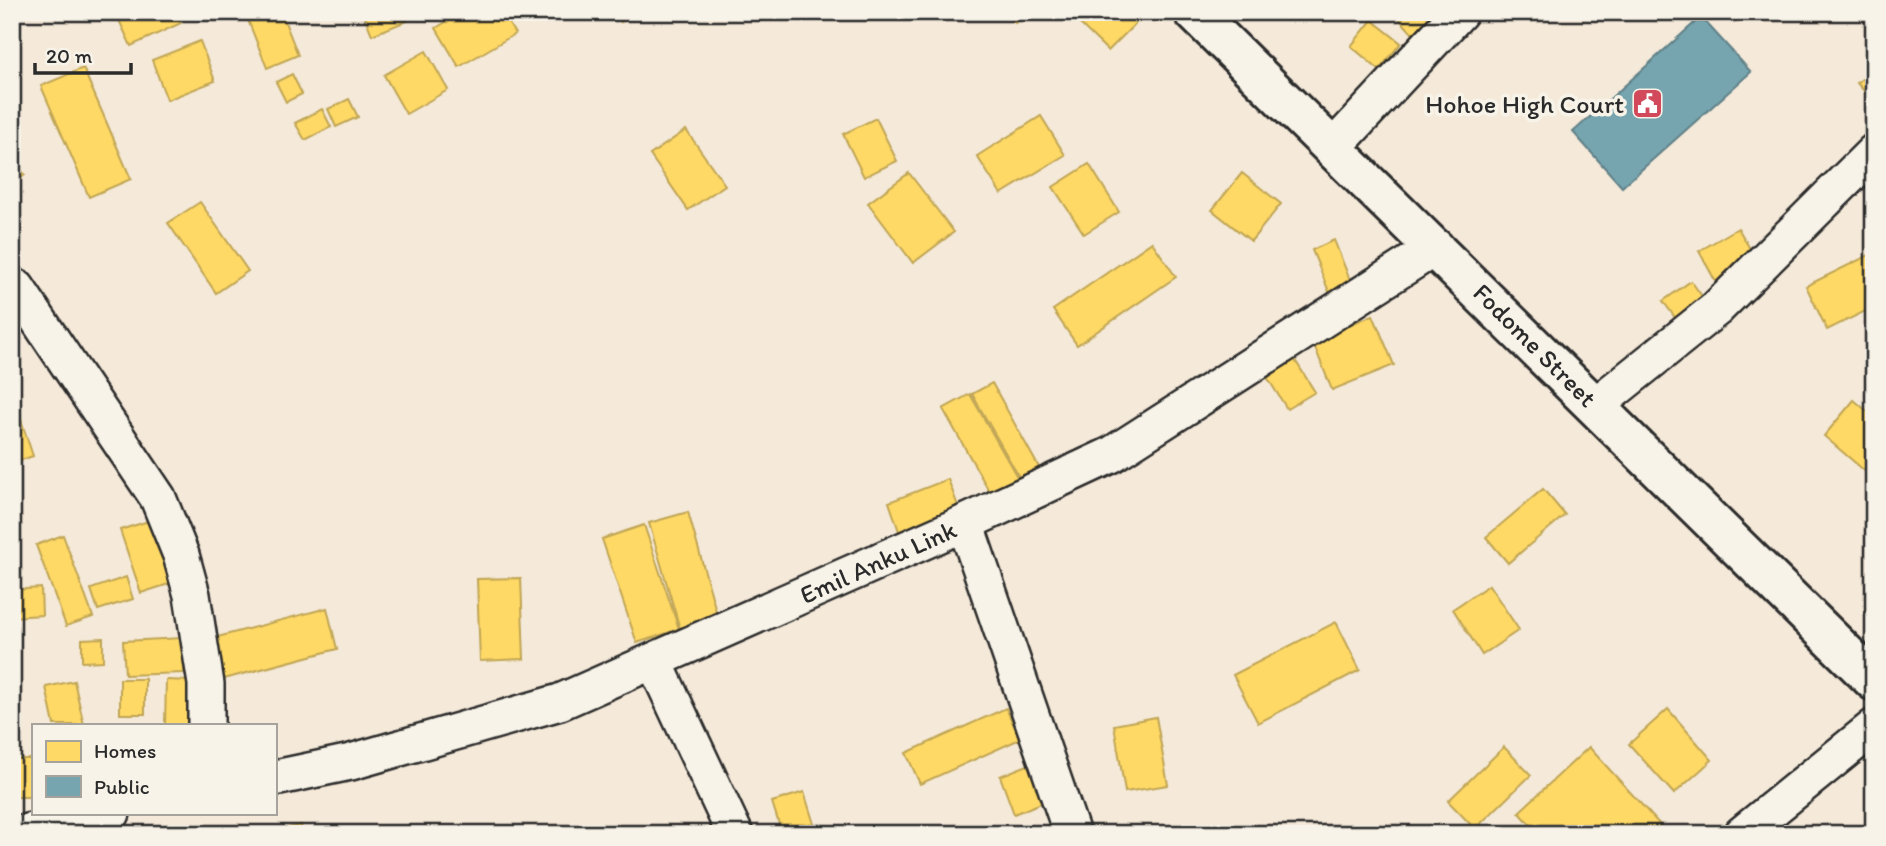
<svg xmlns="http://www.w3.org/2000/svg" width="1886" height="846" font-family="Itim,sans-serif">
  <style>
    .homes { fill: #ffd966; stroke: #bfa554; stroke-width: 2 }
    .public { fill: #76a5af; stroke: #608087; stroke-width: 2 }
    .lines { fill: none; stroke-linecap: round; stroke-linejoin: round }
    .street-casing { stroke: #2b2b2b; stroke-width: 40 }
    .secondary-casing { stroke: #2b2b2b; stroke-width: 44 }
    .street { stroke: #f7f3e8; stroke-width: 35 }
    .secondary { stroke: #f7f3e8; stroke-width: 38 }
    .labels { text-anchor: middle; stroke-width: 7; stroke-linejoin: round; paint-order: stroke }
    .poi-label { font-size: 26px; fill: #2b2b2b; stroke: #f7f3e8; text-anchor: end }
    .street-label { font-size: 26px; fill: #2b2b2b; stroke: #f7f3e8 }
  </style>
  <rect width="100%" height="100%" fill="#f5e9d9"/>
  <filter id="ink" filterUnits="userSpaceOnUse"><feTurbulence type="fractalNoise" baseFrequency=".0143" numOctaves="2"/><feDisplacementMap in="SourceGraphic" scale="14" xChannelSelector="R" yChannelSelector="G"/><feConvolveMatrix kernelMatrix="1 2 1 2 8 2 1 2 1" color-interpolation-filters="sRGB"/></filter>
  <g filter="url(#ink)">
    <g class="homes">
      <path d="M131,12H176L181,23L131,46L118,18Z"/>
      <path d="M252,12H281L298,55L267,68L246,15Z"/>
      <path d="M363,12H404L407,21L372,35Z"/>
      <path d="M462,12H502L515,34L459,67L436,28Z"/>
      <path d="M614,12H634L621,22Z"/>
      <path d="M1005,12H1027L1015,23Z"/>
      <path d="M1088,12H1132L1139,20L1108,51L1078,22Z"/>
      <path d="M1393,12H1437L1413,34Z"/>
      <path d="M1372,20L1401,43L1379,70L1351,46Z"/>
      <path d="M200,41L215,81L167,100L152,60Z"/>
      <path d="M426,51L448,90L406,114L384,75Z"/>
      <path d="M83,68L131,179L89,197L41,86Z"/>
      <path d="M1874,69V102L1857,83Z"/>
      <path d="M292,74L302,94L286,102L276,82Z"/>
      <path d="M349,99L358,117L336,127L328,109Z"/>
      <path d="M322,109L331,127L305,140L295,123Z"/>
      <path d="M1041,116L1065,155L1001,194L977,156Z"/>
      <path d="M876,118L897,161L864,177L843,134Z"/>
      <path d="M686,130L725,185L688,210L650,155Z"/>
      <path d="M12,158L25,175L12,184Z"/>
      <path d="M1089,164L1119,212L1084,234L1053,187Z"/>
      <path d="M909,173L954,232L913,263L868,203Z"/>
      <path d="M1242,173L1281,204L1251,241L1212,210Z"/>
      <path d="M200,202L248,271L216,293L168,223Z"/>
      <path d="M1738,228L1757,261L1717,284L1699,251Z"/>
      <path d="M1334,240L1356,295L1334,304L1312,250Z"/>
      <path d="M1152,242L1176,277L1077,345L1053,310Z"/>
      <path d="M1873,253L1874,307L1827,330L1806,286Z"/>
      <path d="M1691,281L1707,303L1679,323L1663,301Z"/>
      <path d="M1373,315L1394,365L1332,390L1312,340Z"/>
      <path d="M1295,360L1315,392L1287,409L1267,377Z"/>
      <path d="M992,383L1042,473L1023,484L972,394Z"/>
      <path d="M970,394L1020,482L993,498L943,409Z"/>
      <path d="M1854,400L1874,417V479L1824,436Z"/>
      <path d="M16,405L33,456L12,463V407Z"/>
      <path d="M948,479L962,517L902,540L889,502Z"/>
      <path d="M1543,489L1565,515L1508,563L1486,537Z"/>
      <path d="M688,512L718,618L680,629L649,523Z"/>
      <path d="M158,518L178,581L141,593L120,530Z"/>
      <path d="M644,525L679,629L637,643L602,539Z"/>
      <path d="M63,535L93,617L66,626L36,545Z"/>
      <path d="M126,577L133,599L98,610L91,589Z"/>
      <path d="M521,578L524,659L480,661L477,579Z"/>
      <path d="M1489,585L1519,630L1482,655L1453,609Z"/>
      <path d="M41,588L42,615L12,617V590Z"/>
      <path d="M327,608L337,649L220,680L210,639Z"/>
      <path d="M1336,622L1360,670L1258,723L1233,675Z"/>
      <path d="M103,638V661L82,662V639Z"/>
      <path d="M183,638L184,673L125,675L123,641Z"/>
      <rect x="120" y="679" width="25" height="35"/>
      <path d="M166,680L191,681L190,725H165Z"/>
      <path d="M74,681L84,725H54L46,687Z"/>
      <path d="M1006,708L1020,739L920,784L906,753Z"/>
      <path d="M1668,709L1712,760L1674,794L1629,744Z"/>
      <path d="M1156,717L1168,785L1125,792L1114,725Z"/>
      <path d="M1504,747L1531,775L1475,829L1448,801Z"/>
      <path d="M1589,747L1662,827L1655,834H1539L1519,812Z"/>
      <rect x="12" y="759" width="21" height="38"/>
      <path d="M1040,760L1054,798L1014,814L1000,776Z"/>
      <path d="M804,792L814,824L782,834L772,802Z"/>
      <path d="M301,825L303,834H270V832Z"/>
    </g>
    <path class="public" d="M1701,17L1751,72L1622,187L1573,132Z"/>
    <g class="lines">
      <defs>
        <g id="street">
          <path d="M1333,148L1460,12"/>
          <path d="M17,288L158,498L181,555L192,595L206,684V725"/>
          <path d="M1596,405L1716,309L1874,152"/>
          <path d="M965,523L1072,834"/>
          <path d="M654,661L735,834"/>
          <path d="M275,778L351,762L560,702L965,523L1111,455L1436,247"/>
          <path d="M18,834L112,813"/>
          <path d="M1742,834L1874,727"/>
        </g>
        <path id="secondary" d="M1194,12L1874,681"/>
      </defs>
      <use href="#street" class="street-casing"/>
      <use href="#secondary" class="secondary-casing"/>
      <use href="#street" class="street"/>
      <use href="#secondary" class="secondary"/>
    </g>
  </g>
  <defs>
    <symbol id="civic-square" viewBox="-11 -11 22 22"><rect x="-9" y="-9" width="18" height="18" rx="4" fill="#d1495b" stroke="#f7f3e8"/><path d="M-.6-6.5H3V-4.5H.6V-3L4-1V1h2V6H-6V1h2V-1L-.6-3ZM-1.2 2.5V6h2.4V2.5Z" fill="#fff"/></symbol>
  </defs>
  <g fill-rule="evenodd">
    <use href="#civic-square" x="1630" y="86" width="35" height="35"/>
  </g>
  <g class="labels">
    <g class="poi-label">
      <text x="1624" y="113">Hohoe High Court</text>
    </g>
    <g class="street-label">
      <text transform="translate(1535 345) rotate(45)" y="9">Fodome Street</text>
      <text transform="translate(878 562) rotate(-24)" y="9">Emil Anku Link</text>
    </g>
  </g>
  <rect width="1886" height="846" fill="none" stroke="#f7f3e8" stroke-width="42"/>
  <rect x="21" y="21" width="1844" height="804" fill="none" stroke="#2b2b2b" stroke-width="2.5" filter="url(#ink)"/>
  <rect x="32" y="724" width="245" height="91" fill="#f7f3e8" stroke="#a5a39c" stroke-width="2"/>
  <rect x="46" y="741" width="35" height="21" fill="#ffd966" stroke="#a5a39c" stroke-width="2"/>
  <text x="94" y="758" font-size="21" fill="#2b2b2b">Homes</text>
  <rect x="46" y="776" width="35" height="21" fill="#76a5af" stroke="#a5a39c" stroke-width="2"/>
  <text x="94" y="794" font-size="21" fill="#2b2b2b">Public</text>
  <path d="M35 63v10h96v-10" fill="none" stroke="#2b2b2b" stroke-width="3.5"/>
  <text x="46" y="63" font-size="21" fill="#2b2b2b" stroke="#f7f3e8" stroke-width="5" paint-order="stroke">20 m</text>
</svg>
